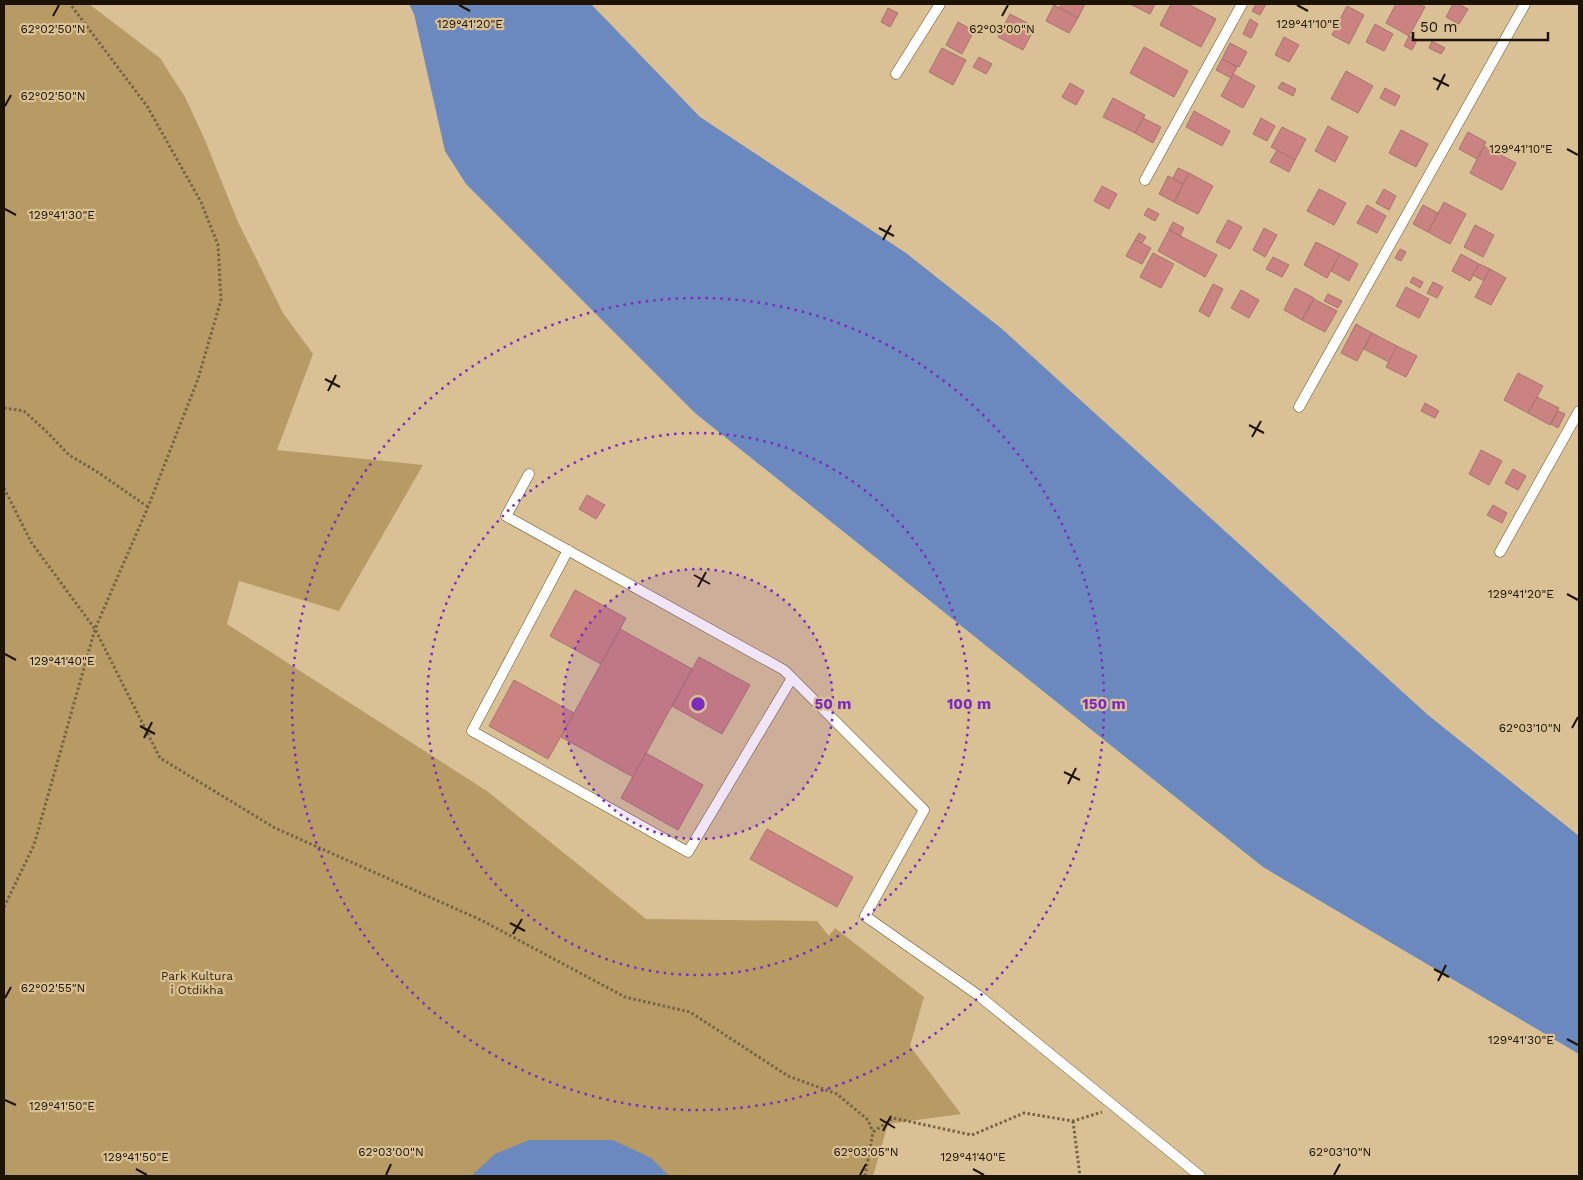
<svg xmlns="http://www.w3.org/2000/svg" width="1583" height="1180" font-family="'Work Sans',sans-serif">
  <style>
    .green { fill: #b89b64 }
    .water { fill: #6c89bf }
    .building { fill: #ca8380; stroke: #a67471 }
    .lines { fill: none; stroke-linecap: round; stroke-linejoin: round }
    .lane-casing { stroke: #675229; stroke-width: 11 }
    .path { stroke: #746447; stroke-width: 3; stroke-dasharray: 2.5 2.5; stroke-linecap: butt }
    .lane { stroke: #fff; stroke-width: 10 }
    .ticks { fill: none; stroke: #1c1303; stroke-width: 2 }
    .ring { fill: none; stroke: #7b2cbf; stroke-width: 2.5; stroke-dasharray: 2.5 5 }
    .labels { text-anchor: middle; stroke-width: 4.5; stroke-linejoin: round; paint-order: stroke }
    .park-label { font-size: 12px; fill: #37280c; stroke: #d9c195 }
    .ticks-label { font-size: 12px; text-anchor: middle; fill: #1c1303; stroke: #d9c195; stroke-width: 4.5; stroke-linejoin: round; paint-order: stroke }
    .centre { fill: #7b2cbf; stroke: #d9c195; stroke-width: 2.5 }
    .ring-label { font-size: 15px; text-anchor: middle; font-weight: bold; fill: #7b2cbf; stroke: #d9c195; stroke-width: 4.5; stroke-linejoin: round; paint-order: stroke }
  </style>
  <rect width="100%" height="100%" fill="#d9c195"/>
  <path class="green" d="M4,4H89L160,58L185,97L204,138L238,222L283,313L313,354L277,450L423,465L339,611L239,581L227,624L487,791L646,919L817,921L829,936L835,928L924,997L910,1046L961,1114L888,1124L873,1176H4Z"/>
  <g class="water">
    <path d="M409,4H591L700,117L906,253L1002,329L1428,715L1579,836V1054L1263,867L695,413L466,184L445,151L414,14Z"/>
    <path d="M529,1140H613L651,1158L669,1176H471L495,1154Z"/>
  </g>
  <g class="building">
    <path d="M1062,4H1085L1078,18L1059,8Z"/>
    <path d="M1130,4H1155L1150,14Z"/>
    <path d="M1171,4H1188L1216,19L1201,47L1160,25Z"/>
    <path d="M1256,4H1266L1260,15L1252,11Z"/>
    <path d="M1396,4H1418L1425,7L1409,36L1386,23Z"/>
    <path d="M1453,4H1458L1468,9L1459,24L1446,17Z"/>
    <path d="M1054,5L1078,18L1069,33L1046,21Z"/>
    <path d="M1347,6L1364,15L1349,44L1332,35Z"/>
    <path d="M888,8L898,13L890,27L881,22Z"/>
    <path d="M1010,14L1035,27L1023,50L998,37Z"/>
    <path d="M1250,19L1258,24L1251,38L1243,34Z"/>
    <path d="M958,22L974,31L962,54L946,45Z"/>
    <path d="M1375,24L1393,34L1384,51L1366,42Z"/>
    <path d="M1409,36L1417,40L1412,50L1404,46Z"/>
    <path d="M1284,37L1299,45L1289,62L1275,55Z"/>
    <path d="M1432,41L1445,48L1441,54L1429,48Z"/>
    <path d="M1230,43L1247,52L1239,67L1222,59Z"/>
    <path d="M1144,47L1188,71L1174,97L1130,73Z"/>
    <path d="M942,48L966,60L953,85L929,72Z"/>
    <path d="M979,57L992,64L986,74L973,67Z"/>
    <path d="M1222,59L1237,67L1231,78L1216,70Z"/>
    <path d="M1346,71L1373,86L1358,113L1331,99Z"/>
    <path d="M1233,74L1255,86L1243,108L1221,96Z"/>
    <path d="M1282,82L1296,89L1293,96L1278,88Z"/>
    <path d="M1070,83L1084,91L1076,105L1062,97Z"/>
    <path d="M1385,88L1400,96L1395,106L1380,98Z"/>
    <path d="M1113,98L1145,115L1135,133L1103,117Z"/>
    <path d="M1194,111L1230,131L1222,146L1186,127Z"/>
    <path d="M1143,118L1161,127L1153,143L1135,133Z"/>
    <path d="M1261,118L1275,126L1267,141L1253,134Z"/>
    <path d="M1328,126L1348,137L1335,162L1315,151Z"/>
    <path d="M1282,127L1306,139L1295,160L1271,147Z"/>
    <path d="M1401,130L1428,144L1416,167L1389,153Z"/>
    <path d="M1468,132L1486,142L1477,159L1459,149Z"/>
    <path d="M1484,146L1516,163L1502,190L1470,173Z"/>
    <path d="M1277,150L1295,160L1289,172L1270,162Z"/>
    <path d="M1178,168L1189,173L1183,184L1173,178Z"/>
    <path d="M1189,173L1213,186L1198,214L1174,202Z"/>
    <path d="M1168,176L1183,184L1174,202L1159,194Z"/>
    <path d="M1102,186L1117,194L1109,209L1094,201Z"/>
    <path d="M1319,189L1346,203L1334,225L1307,211Z"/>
    <path d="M1384,189L1396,196L1389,210L1376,203Z"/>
    <path d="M1444,202L1466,214L1450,244L1428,232Z"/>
    <path d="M1367,205L1386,216L1377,233L1357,223Z"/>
    <path d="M1423,205L1438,213L1428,232L1413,224Z"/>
    <path d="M1148,208L1159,214L1155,221L1144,215Z"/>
    <path d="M1228,220L1242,227L1230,249L1216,242Z"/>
    <path d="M1173,222L1184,228L1180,236L1169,230Z"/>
    <path d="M1475,225L1494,235L1483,257L1464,247Z"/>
    <path d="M1264,228L1277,235L1265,257L1253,250Z"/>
    <path d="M1169,230L1217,255L1205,277L1158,251Z"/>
    <path d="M1139,233L1146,237L1142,243L1135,240Z"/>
    <path d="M1135,240L1151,248L1142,264L1126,256Z"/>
    <path d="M1316,242L1340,254L1327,278L1304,265Z"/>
    <path d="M1400,249L1406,252L1401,261L1395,258Z"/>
    <path d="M1153,253L1174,264L1161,288L1140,277Z"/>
    <path d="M1340,254L1358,264L1349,281L1331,271Z"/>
    <path d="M1461,254L1479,264L1470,281L1452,271Z"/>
    <path d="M1273,257L1289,265L1282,277L1266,269Z"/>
    <path d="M1479,264L1490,269L1484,281L1473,275Z"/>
    <path d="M1490,269L1506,278L1491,305L1475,297Z"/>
    <path d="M1413,277L1423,282L1420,288L1410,282Z"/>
    <path d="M1433,282L1443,287L1437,298L1427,293Z"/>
    <path d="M1213,284L1223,289L1209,317L1199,311Z"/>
    <path d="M1406,287L1429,299L1419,318L1396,306Z"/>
    <path d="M1295,288L1314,298L1302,320L1284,310Z"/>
    <path d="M1241,290L1259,300L1249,318L1231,308Z"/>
    <path d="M1328,294L1342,301L1338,308L1324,301Z"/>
    <path d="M1314,299L1337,311L1325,332L1302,320Z"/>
    <path d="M1356,324L1372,333L1357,361L1341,353Z"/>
    <path d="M1372,333L1397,346L1389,362L1364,349Z"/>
    <path d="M1397,346L1417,356L1406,377L1386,367Z"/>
    <path d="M1518,373L1543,386L1528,413L1504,400Z"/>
    <path d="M1537,397L1559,408L1550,425L1528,413Z"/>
    <path d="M1425,403L1439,411L1435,418L1421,411Z"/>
    <path d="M1558,411L1565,414L1558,428L1551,424Z"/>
    <path d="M1481,450L1502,461L1489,485L1469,474Z"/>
    <path d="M1513,469L1526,476L1518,490L1505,483Z"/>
    <path d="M587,495L605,505L596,519L579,509Z"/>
    <path d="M1493,505L1507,513L1502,523L1487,515Z"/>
    <path d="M575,590L626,618L601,664L550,636Z"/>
    <path d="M620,629L692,669L633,777L561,737Z"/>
    <path d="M699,657L750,685L722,734L672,706Z"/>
    <path d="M514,680L574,713L548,759L489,726Z"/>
    <path d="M646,753L703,785L678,830L621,798Z"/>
    <path d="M767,829L853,877L837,907L750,859Z"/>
  </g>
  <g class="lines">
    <defs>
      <g id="lane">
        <path d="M896,74L940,4"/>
        <path d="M1145,180L1242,4"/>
        <path d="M1299,407L1525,4"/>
        <path d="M529,474L506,516L784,670L924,810L865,916L978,995L1200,1176"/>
        <path d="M568,550L472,731L688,852L792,678"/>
        <path d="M1500,552L1579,411"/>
      </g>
    </defs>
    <use href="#lane" class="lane-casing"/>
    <g class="path">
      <path d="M4,408L24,411L47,432L69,455L96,471L148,507"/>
      <path d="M4,488L31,542L95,629L160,758L275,828L481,920L625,997L690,1012L788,1076L837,1094L868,1120L873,1132"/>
      <path d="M4,907L34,845L95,629L148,507L198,379L221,300L218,245L201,202L147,106L70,4"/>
      <path d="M1073,1121L1080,1176"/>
      <path d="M865,1176L873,1132L893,1118L972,1135L1024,1113L1073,1121L1102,1112"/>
    </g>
    <use href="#lane" class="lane"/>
  </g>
  <path class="ticks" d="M459,5L470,11M1297,5L1308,11M53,16L59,5M1002,16L1008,5M1433,78L1449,86M1437,90L1445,74M5,106L11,95M1567,149L1578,155M5,209L16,215M879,228L894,236M883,240L891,225M325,379L340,387M328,391L336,375M1249,425L1264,433M1252,437L1261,421M694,575L710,584M698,587L706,572M1567,594L1578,600M5,654L16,660M140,726L155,734M1572,728L1578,717M144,738L152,722M1064,772L1080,780M1068,784L1076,768M510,923L525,931M513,934L522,919M1434,969L1449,977M1438,981L1446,965M5,998L11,987M1567,1039L1578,1045M5,1100L16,1105M880,1119L895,1128M883,1131L891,1116M136,1169L147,1175M973,1169L984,1175M386,1175L391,1164M860,1175L866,1164M1334,1175L1340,1164"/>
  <circle cx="698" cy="704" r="135" fill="#7b2cbf" fill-opacity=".12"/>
  <g class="ring">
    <circle cx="698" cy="704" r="135"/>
    <circle cx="698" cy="704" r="271"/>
    <circle cx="698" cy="704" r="406"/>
  </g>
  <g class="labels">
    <g class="park-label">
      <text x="197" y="980">Park Kultura<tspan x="197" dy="14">i Otdikha</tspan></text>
    </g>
  </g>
  <g class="ticks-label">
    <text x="470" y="28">129°41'20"E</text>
    <text x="1308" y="28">129°41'10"E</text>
    <text x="53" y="33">62°02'50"N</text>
    <text x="1002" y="33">62°03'00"N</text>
    <text x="53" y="100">62°02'50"N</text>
    <text x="1521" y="153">129°41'10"E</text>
    <text x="62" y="219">129°41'30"E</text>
    <text x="1521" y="598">129°41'20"E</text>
    <text x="62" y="665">129°41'40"E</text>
    <text x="1530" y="732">62°03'10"N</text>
    <text x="53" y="992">62°02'55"N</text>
    <text x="1521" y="1044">129°41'30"E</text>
    <text x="62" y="1110">129°41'50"E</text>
    <text x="391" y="1156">62°03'00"N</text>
    <text x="866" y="1156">62°03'05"N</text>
    <text x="1340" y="1156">62°03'10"N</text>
    <text x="136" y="1161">129°41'50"E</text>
    <text x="973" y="1161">129°41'40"E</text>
  </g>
  <circle cx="698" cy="704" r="8" class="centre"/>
  <g class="ring-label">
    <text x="833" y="709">50 m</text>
    <text x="969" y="709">100 m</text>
    <text x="1104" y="709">150 m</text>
  </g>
  <rect width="1583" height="1180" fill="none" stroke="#1c1303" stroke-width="10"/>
  <path d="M1413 32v8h135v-8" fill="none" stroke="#1c1303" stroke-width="2.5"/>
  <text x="1420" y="32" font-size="15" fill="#1c1303" stroke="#d9c195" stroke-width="4" paint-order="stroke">50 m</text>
</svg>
